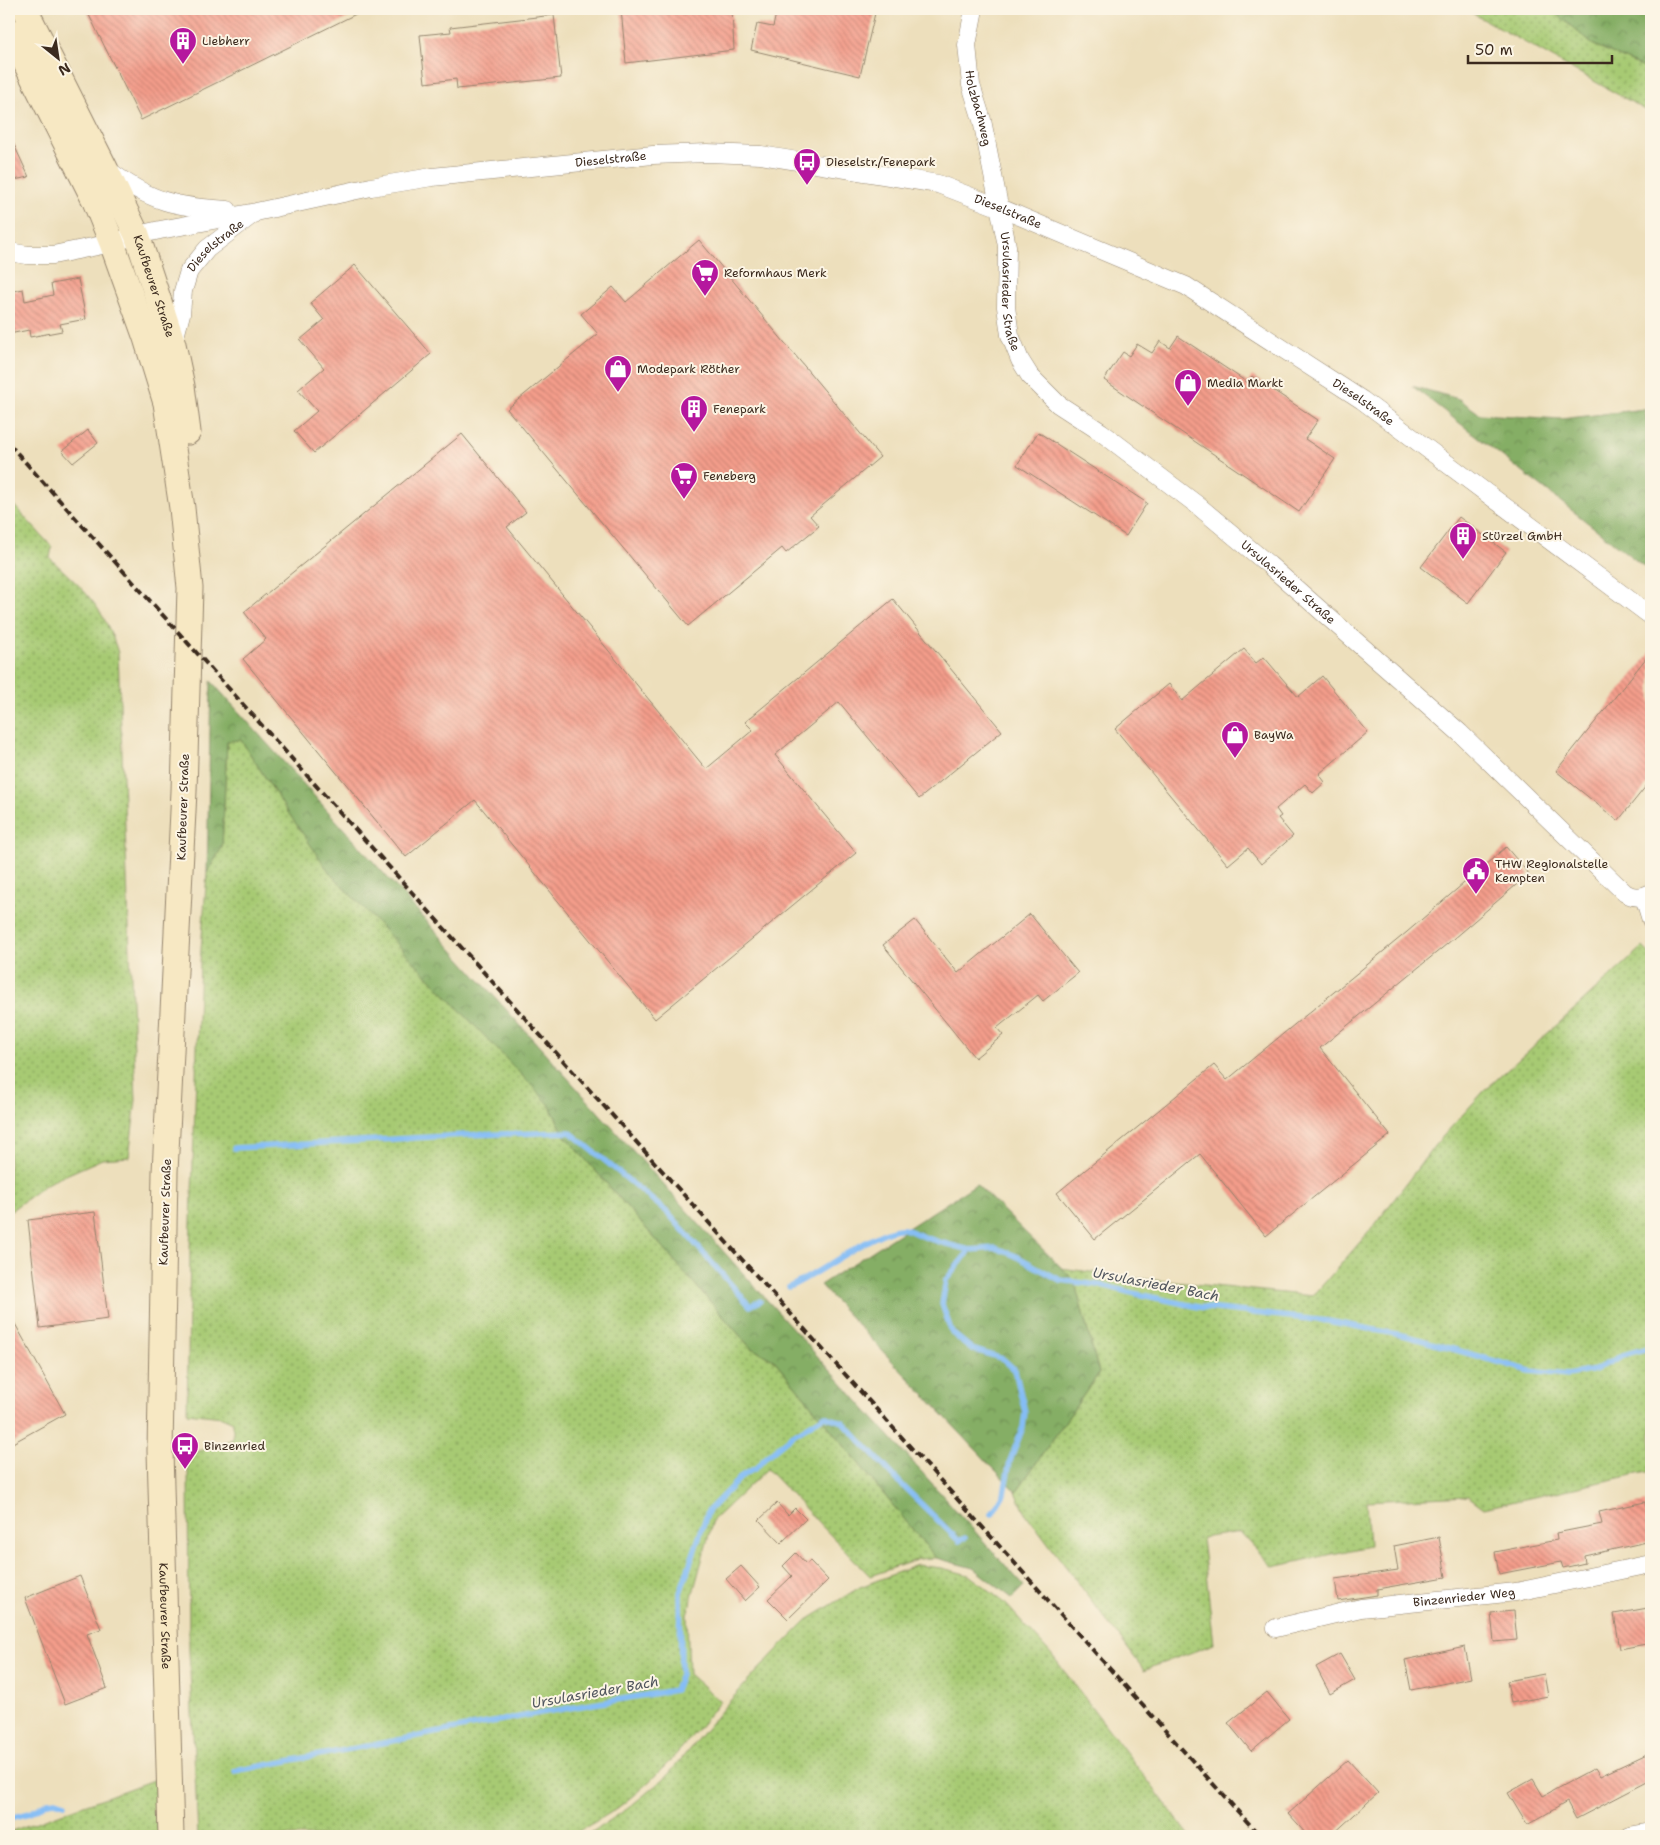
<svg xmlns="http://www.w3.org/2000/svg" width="1660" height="1845" font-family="'Shantell Sans',sans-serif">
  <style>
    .grass { fill: url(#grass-dots); stroke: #717a48 }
    .forest { fill: url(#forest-crowns); stroke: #606c42 }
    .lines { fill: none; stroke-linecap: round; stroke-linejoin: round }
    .stream { stroke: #85bdf5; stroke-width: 5.5 }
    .building { fill: url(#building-back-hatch) }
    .minor-casing { stroke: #94846d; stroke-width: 19 }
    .secondary-casing { stroke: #94846d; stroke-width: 27 }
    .minor { stroke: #fff; stroke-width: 18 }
    .secondary { stroke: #f7e8c3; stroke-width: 25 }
    .rail { stroke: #3b2a1e; stroke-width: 4; stroke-dasharray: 8 4; stroke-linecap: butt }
    .labels { text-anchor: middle; stroke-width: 4; stroke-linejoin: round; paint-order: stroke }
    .poi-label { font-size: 12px; fill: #3b2a1e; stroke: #fcf5e5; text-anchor: start }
    .street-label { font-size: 12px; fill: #3b2a1e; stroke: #fcf5e5 }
    .water-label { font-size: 14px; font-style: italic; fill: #51565e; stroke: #fcf5e5 }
  </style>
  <defs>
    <pattern id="grass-dots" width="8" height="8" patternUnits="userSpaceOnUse" patternTransform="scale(1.25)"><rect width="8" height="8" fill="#a7ca73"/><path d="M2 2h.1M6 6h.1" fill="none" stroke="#89a45e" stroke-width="1.8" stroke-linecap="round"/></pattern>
    <pattern id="forest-crowns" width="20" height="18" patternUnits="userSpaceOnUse" patternTransform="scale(1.25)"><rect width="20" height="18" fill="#85ae65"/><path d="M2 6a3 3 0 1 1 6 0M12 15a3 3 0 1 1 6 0" fill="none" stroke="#6e8e53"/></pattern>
    <pattern id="building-back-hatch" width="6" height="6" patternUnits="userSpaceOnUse" patternTransform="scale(1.25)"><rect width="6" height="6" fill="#f49d8b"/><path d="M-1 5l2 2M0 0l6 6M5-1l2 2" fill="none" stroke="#c78071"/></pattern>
  </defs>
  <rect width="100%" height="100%" fill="#fcf5e5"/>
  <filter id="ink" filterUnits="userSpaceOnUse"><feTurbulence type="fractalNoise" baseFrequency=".02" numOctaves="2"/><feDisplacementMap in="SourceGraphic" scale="10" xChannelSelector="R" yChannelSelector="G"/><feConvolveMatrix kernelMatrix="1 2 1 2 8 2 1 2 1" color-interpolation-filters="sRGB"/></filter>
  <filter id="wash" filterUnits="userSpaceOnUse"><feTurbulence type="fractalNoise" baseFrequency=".0096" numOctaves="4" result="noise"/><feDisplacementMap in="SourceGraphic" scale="20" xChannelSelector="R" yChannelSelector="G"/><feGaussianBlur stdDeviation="1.12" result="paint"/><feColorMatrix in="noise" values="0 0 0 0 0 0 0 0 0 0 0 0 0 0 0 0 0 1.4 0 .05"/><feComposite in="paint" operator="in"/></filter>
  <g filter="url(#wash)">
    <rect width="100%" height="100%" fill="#eddfbc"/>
    <g class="grass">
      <path d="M1465,9H1551L1592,44L1651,71V113Z"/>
      <path d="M9,500L52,547L50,558C63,571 78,583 89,597C103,613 112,633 118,653L136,1100L129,1157L102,1159L48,1183L9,1212Z"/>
      <path d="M241,740L285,808L549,1104L565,1136L750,1347L775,1361L936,1558L919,1559L870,1576L767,1469L713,1520L687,1615L689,1674L720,1701C691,1739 661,1774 624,1803C608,1816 588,1825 571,1836H198L189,1651L188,1455L233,1439V1422L222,1417L187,1413L190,1250L200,961L207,873L222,847L227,741Z"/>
      <path d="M1643,947L1651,955V1471L1484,1508L1468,1496L1366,1501L1369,1546L1273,1567L1240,1532L1202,1538L1214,1644L1144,1670L1026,1514L1016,1492L1099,1373L1074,1280L1061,1268L1135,1278L1313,1296L1374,1226L1435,1145L1485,1090Z"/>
      <path d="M917,1565L942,1568L969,1575L1005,1603L1052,1655L1190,1836H586L627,1809L667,1776L726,1705L775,1652L807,1620L860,1587Z"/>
      <path d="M156,1779L161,1836H9V1832Z"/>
    </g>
    <g class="forest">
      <path d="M1551,9H1651V71L1592,44Z"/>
      <path d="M1412,386L1459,399L1480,414L1561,419L1644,409L1651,436V572Z"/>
      <path d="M211,681L1024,1586L1012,1598L973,1568L936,1558L775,1361L750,1347L565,1136L549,1104L330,873L285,808L241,740L227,741L222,847L207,873Z"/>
      <path d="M976,1184L1074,1280L1099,1373L1016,1492L820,1285Z"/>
    </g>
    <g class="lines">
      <g class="stream">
        <path d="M234,1148L466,1135L570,1132L667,1212L750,1306L760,1301"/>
        <path d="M789,1287C815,1277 883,1224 904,1229C910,1230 916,1234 922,1236C937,1242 954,1246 970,1250"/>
        <path d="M992,1514L1004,1494L1010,1461L1023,1427L1025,1412L1015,1370L1003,1359L972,1349L952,1333L942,1304L946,1280L970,1250L996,1248L1016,1256L1060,1280L1106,1286L1128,1292L1199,1307L1328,1321L1407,1336L1530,1371L1568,1375L1595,1370L1623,1355L1651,1347"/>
        <path d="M235,1771L540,1713L675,1690L681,1674L680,1593L708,1511L743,1475L756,1468L767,1456L790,1437L824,1416L843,1422L903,1486L959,1541L965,1538"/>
        <path d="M9,1818L30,1813L48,1802L55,1801L65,1804"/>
      </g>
    </g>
    <g id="blocks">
      <g class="building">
        <path d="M86,9H366L141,120Z"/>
        <path d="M621,9H732L734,50L626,63Z"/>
        <path d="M777,9H876L860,76L751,50L757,24L773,27Z"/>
        <path d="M554,15L561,78L457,89L456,79L425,83L420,35L451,32L450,27Z"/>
        <path d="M9,134L29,177L9,181Z"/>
        <path d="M699,240L880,457L810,516L819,526L786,553L782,548L688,626L507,409L598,334L581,314L613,287L626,302Z"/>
        <path d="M355,265L431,354L314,453L294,431L317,411L298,390L324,368L300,340L324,320L310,303Z"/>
        <path d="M78,279L86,319L60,324L62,331L30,337L29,330L9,334V292L23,289L25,301L53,295L51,284Z"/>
        <path d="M1178,336L1248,383L1252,376L1318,420L1305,439L1335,459L1299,512L1104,380L1123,352L1129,356L1137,344L1152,353L1160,341L1170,348Z"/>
        <path d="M88,430L98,443L73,463L62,451Z"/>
        <path d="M1038,432L1147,503L1126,536L1017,465Z"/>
        <path d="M462,434L526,512L507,527L706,769L753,730L745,722L893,599L1002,731L919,799L839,702L775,755L856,853L655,1019L475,800L406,857L243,659L266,639L244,612Z"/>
        <path d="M1459,517L1506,552L1468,603L1421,567Z"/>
        <path d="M1244,649L1256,663L1264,657L1298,697L1322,676L1368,732L1319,774L1325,782L1313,793L1305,784L1276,809L1281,816L1278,818L1293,836L1261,864L1248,848L1228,865L1115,729L1169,684L1182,701Z"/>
        <path d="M1651,652V780L1618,821L1556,771Z"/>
        <path d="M1506,847L1529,874L1447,944L1320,1048L1390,1135L1266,1236L1200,1154L1095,1239L1057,1193L1214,1065L1227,1080L1407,932Z"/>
        <path d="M1030,914L1078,973L1043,1001L1038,995L997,1028L1003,1035L975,1058L883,945L915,920L958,973Z"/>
        <path d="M95,1212L108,1319L40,1328L28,1220Z"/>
        <path d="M9,1313L65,1414L9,1445Z"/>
        <path d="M1645,1502L1651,1529V1541L1584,1556L1585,1563L1563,1568L1561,1562L1499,1574L1495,1552L1557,1540L1556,1533L1602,1524L1599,1512Z"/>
        <path d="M777,1503L788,1515L795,1508L806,1519L781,1543L759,1520Z"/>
        <path d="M1439,1537L1446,1577L1377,1589V1595L1338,1601L1335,1579L1398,1570L1394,1546Z"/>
        <path d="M796,1553L806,1564L810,1561L828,1580L788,1619L768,1599L792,1576L783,1566Z"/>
        <path d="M741,1566L760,1587L745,1601L726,1579Z"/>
        <path d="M80,1576L101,1629L87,1634L107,1688L65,1704L25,1598Z"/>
        <path d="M1648,1608L1651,1628V1643L1620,1649L1614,1614Z"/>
        <path d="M1514,1611L1517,1640L1494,1642L1491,1613Z"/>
        <path d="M1465,1647L1471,1678L1411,1690L1405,1660Z"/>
        <path d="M1340,1654L1355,1680L1330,1694L1316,1667Z"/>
        <path d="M1544,1674L1548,1696L1511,1703L1507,1681Z"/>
        <path d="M1267,1692L1289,1719L1251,1751L1228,1723Z"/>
        <path d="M1651,1752V1780L1576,1819L1567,1802L1527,1825L1508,1793L1533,1779L1543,1796L1595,1768L1600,1776Z"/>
        <path d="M1348,1760L1378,1793L1331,1836H1308L1288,1814Z"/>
      </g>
    </g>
  </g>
  <g filter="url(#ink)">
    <use href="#blocks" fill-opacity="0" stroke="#94846d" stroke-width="1"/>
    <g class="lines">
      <defs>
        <g id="minor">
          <path id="s1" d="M974,9L967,45L971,85L982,120L1007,246L1006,307L1010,335L1020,360L1030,376L1058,404L1101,432L1196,504L1269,565L1460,733L1625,893C1634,898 1641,898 1651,893"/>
          <path d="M108,170C151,202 175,207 228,210"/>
          <path id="s2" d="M9,252L27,255H53L112,243L137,235L160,230L256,212L371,187L432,177L653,155L707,153L761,155L938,184L998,207L1186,286L1362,400L1651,616"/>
          <path id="s3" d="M173,344L181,314L183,291L189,271L207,249L253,214"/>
          <path d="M1644,897L1651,920"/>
          <path id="s4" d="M1276,1628L1361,1608L1516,1592L1651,1564"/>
          <path d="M1629,1836L1651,1832"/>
        </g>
        <g id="secondary">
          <path id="s5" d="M25,9L105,168L137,235L173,344L182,386L188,432"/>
          <path id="s6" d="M9,30L95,201L112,243L146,338L166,403L182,508L190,588L184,791L165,1172L160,1451L171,1836"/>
        </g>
      </defs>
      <use href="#minor" class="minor-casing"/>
      <use href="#secondary" class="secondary-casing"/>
      <use href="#minor" class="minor"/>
      <use href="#secondary" class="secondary"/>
      <path class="rail" d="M9,444L1260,1836"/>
    </g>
  </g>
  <defs>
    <symbol id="building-pin" viewBox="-11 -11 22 30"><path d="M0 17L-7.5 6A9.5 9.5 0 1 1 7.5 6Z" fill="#b5179e" stroke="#fcf5e5"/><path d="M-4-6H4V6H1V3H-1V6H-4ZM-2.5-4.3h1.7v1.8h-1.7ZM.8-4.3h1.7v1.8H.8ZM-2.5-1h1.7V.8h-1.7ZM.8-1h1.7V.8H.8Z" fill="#fff"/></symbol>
    <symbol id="bus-pin" viewBox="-11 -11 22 30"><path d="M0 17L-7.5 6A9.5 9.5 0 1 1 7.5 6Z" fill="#b5179e" stroke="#fcf5e5"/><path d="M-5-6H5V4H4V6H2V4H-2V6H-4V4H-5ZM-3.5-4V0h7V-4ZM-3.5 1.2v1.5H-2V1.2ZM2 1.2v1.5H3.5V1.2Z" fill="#fff"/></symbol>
    <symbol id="supermarket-pin" viewBox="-11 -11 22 30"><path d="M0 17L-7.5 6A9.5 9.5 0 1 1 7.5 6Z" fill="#b5179e" stroke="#fcf5e5"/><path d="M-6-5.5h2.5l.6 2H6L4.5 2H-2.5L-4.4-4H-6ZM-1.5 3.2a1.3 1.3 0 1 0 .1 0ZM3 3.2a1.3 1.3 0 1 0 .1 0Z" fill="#fff"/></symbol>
    <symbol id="shop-pin" viewBox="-11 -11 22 30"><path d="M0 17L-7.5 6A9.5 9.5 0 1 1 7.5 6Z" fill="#b5179e" stroke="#fcf5e5"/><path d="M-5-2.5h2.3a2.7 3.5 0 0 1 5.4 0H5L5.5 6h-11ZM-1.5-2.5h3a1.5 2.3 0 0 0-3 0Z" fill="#fff"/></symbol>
    <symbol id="civic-pin" viewBox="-11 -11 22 30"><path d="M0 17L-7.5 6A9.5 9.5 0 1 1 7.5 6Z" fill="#b5179e" stroke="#fcf5e5"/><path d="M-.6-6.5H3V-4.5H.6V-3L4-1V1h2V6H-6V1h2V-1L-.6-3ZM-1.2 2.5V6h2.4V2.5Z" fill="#fff"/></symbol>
  </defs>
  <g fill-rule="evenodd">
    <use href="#building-pin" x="167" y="25" width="32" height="43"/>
    <use href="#bus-pin" x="791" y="146" width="32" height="43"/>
    <use href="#supermarket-pin" x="689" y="257" width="32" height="43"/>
    <use href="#shop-pin" x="602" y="353" width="32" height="43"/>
    <use href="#shop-pin" x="1172" y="367" width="32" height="43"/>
    <use href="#building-pin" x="678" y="393" width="32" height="43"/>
    <use href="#supermarket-pin" x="668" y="460" width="32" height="43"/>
    <use href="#building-pin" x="1447" y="520" width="32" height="43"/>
    <use href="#shop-pin" x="1219" y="719" width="32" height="43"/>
    <use href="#civic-pin" x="1460" y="855" width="32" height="43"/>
    <use href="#bus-pin" x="169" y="1430" width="32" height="43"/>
  </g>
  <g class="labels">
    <g class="poi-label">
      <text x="202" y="45">Liebherr</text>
      <text x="826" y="166">Dieselstr./Fenepark</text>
      <text x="724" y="277">Reformhaus Merk</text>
      <text x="637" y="373">Modepark Röther</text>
      <text x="1207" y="387">Media Markt</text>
      <text x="713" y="413">Fenepark</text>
      <text x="703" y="480">Feneberg</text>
      <text x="1482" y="540">Stürzel GmbH</text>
      <text x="1254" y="739">BayWa</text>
      <text x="1495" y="868">THW Regionalstelle<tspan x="1495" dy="14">Kempten</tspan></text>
      <text x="204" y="1450">Binzenried</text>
    </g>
    <g class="street-label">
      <text dy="4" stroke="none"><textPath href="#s1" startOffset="101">Holzbachweg</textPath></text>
      <text dy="4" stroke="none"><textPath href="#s2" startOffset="611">Dieselstraße</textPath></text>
      <text dy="4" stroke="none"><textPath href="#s2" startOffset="1016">Dieselstraße</textPath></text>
      <text dy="4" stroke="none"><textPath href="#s3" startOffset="112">Dieselstraße</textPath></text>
      <text dy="4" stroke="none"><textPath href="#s5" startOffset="306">Kaufbeurer Straße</textPath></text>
      <text dy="4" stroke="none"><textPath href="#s1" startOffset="288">Ursulasrieder Straße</textPath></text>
      <text dy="4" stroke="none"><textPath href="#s2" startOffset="1421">Dieselstraße</textPath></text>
      <text dy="4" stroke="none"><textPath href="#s1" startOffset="708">Ursulasrieder Straße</textPath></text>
      <text transform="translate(183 807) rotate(-88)" y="4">Kaufbeurer Straße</text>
      <text transform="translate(165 1212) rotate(-88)" y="4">Kaufbeurer Straße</text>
      <text dy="4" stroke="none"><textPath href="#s4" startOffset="191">Binzenrieder Weg</textPath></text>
      <text dy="4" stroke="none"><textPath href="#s6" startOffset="1621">Kaufbeurer Straße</textPath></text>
    </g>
    <g class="water-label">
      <text transform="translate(1156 1284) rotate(11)" y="5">Ursulasrieder Bach</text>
      <text transform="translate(595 1692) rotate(-10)" y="5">Ursulasrieder Bach</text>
    </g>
  </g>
  <rect width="1660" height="1845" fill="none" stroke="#fcf5e5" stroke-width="30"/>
  <g transform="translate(58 58) rotate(150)" stroke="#fcf5e5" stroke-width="4" paint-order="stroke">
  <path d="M0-4L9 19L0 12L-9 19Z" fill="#3b2a1e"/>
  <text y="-8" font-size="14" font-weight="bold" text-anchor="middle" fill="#3b2a1e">N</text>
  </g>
  <path d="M1468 55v8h144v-8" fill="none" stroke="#3b2a1e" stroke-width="2.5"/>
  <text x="1475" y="55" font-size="15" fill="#3b2a1e" stroke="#fcf5e5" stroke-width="4" paint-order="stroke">50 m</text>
</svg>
